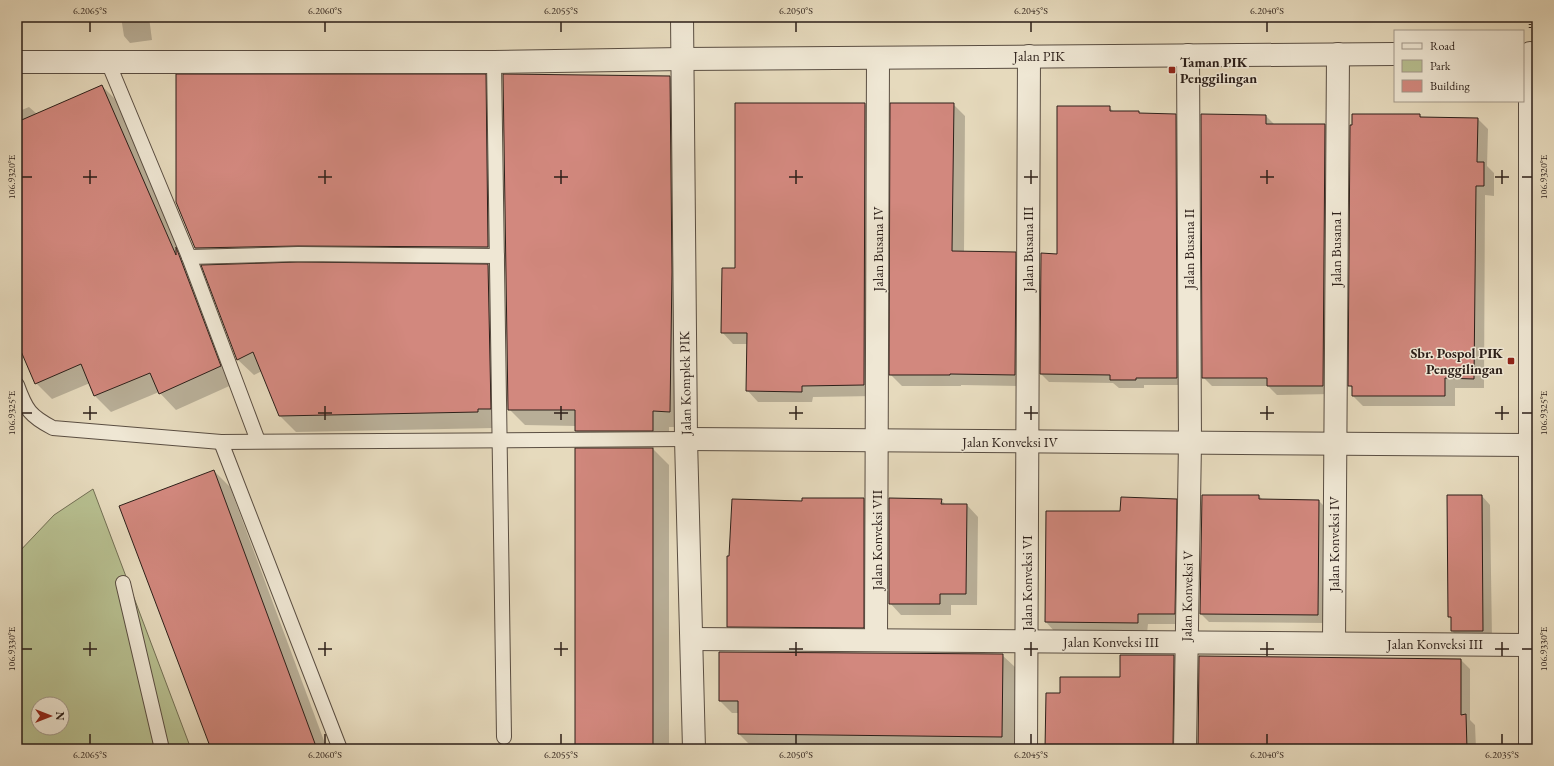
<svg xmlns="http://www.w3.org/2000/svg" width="1554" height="766" font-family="'EB Garamond',serif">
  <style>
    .green { fill: #b7bf90; stroke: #726f54; fill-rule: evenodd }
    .shadow { fill: #0003 }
    .building { fill: #d2887e; stroke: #2c1f19 }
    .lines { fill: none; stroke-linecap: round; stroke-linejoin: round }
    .lane-casing { stroke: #5a4e42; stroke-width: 16 }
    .street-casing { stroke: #5a4e42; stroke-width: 24 }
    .path { stroke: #2c1f19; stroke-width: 2.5; stroke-dasharray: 1 2; stroke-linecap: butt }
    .lane { stroke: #efe7d4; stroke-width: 14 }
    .street { stroke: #efe7d4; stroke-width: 22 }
    .ticks { fill: none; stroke: #2c1f19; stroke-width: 1.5 }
    .poi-dot { fill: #8f2418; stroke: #efe7d4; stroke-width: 1.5 }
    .labels { text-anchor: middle; stroke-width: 3; stroke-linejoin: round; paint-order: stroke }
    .street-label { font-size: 14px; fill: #2c1f19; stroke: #efe7d4 }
    .poi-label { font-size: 14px; font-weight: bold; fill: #2c1f19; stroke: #efe7d4; text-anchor: start }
    .neatline { fill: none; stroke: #2c1f19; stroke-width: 1.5 }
    .ticks-label { font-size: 10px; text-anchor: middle; fill: #2c1f19 }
  </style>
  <rect width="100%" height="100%" fill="#e6dabd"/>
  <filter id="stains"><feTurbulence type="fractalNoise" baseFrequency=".005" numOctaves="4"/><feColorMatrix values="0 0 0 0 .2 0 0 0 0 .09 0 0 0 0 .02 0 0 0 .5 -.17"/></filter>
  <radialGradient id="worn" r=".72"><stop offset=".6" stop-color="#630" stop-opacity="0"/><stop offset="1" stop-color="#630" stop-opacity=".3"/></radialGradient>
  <path class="green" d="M93,489L191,749H17V554L54,515ZM38,704H62V728H38Z"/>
  <g class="shadow">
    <path d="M121,17H149L152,40L130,43L124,36Z"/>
    <path d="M485,76L501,92L504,263L315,261L299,262V264L488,265L504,282L506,425H494V428L296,432L280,416L262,371L254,375L237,359L214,266L195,248Z"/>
    <path d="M670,77L686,93V427H669V446L592,447L576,431V426L525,425L509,409Z"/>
    <path d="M102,86L118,102L236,383L176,410L159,392L111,412L95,396L90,383L52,399L36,383L17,339V112L29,107L37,114Z"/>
    <path d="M865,104L876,115L875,396L813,397L812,402H758L747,390V344H733L722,332L736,269Z"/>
    <path d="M953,104L965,116L964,252L1015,253L1027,265L1026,386L961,385V386H902L890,374Z"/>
    <path d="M1109,107L1114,112L1175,115L1184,123L1185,385H1144V388H1119L1113,383L1049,382L1041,374L1058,255Z"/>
    <path d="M1419,115L1423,118L1478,119L1488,129L1487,166L1494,173V196L1485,195L1484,388H1455V406H1363L1353,396V389L1349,385Z"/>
    <path d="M1266,116L1275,125H1325L1334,134L1332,394L1277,395L1268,386H1212L1203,377Z"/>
    <path d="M653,449L669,465V749H576Z"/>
    <path d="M214,471L230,487L327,749H213Z"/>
    <path d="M1259,496L1263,500L1319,501L1327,509V623L1209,622L1201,614Z"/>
    <path d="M1482,496L1490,505L1492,639H1460L1452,631V619L1449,616Z"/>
    <path d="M864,499L873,508V637L737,636L728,626L803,502Z"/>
    <path d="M941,500L946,505H967L978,517L977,605H951V615H901L890,603Z"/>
    <path d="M1176,500L1186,509L1184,624H1148L1147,633L1055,632L1046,622L1121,512Z"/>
    <path d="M1002,655L1015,667L1014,749L751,746L739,734V713H732L720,701Z"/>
    <path d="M1174,656L1183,666L1182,749H1046L1061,694L1121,678Z"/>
    <path d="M1461,660L1470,669V720L1475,725L1476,749H1199Z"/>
  </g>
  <g class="building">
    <path d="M176,74H486L488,247L298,246L195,248L176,202Z"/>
    <path d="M503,74L670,76L672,272L670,412L653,411V431H575V410H508Z"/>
    <path d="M102,85L176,255V247L221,366L159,394L150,373L94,396L81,364L35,384L17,342V122Z"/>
    <path d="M735,103H865L864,385L802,386V392L746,391L747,333H721L722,268H735Z"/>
    <path d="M890,103H954L952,251L1016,252L1015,375L950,374V375H889Z"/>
    <path d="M1057,106H1110V111H1139V113L1176,114L1177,378H1136V380H1110V375L1040,374L1041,253L1057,254Z"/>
    <path d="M1201,114L1266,115V124H1325L1323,386H1267V378H1202Z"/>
    <path d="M1352,114H1420V117L1478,118L1477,162H1484V186H1476L1474,379L1445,378V396H1352V386H1348L1350,125H1352Z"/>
    <path d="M298,262L488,264L491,409H478V412L279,416L253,352L237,360L201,265Z"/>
    <rect x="575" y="448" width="78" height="301"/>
    <path d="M214,470L317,749H211L119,506Z"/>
    <path d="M1202,495H1259V499L1319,500L1318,615L1200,614Z"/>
    <path d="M1447,495H1482L1483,631H1451V617H1448Z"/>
    <path d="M1121,497L1177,499L1175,614H1138V623L1045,622L1046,511H1120Z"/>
    <path d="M802,498H864V628L727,627V556H729L732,499L802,501Z"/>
    <path d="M889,498L942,499L941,504H967L966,594H940V604H889Z"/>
    <path d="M719,652L1003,654L1002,737L738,734V701H719Z"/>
    <path d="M1120,655H1174L1173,749H1045L1046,693H1060V677H1120Z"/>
    <path d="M1199,656L1461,659V715L1466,714L1467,749H1198Z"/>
  </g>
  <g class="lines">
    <defs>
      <g id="lane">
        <path d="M108,62L189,257L258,441"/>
        <path d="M494,62L504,737"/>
        <path d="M189,257L298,254L497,256"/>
        <path d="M17,385C26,410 30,416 53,428L221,442L686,439"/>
        <path d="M221,442L340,749"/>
        <path d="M123,583L162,749"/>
      </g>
      <g id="street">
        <path d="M682,17L686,439L694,749"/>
        <path d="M1530,53V749"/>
        <path d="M17,62H494L682,59L1395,54"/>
        <path d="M686,439L1530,445"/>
        <path d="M692,639L1537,645"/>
        <path d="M876,640L878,58"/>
        <path d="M1334,643L1338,54"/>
        <path d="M1026,749L1029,56"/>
        <path d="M1185,749L1190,442L1188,55"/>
      </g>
    </defs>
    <use href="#lane" class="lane-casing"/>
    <use href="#street" class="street-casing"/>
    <path class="path" d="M1530,28V17"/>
    <use href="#lane" class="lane"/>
    <use href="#street" class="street"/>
  </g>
  <path class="ticks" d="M90,22V32M325,22V32M561,22V32M796,22V32M1031,22V32M1267,22V32M90,170V184M325,170V184M561,170V184M796,170V184M1031,170V184M1267,170V184M1502,170V184M22,177H32M83,177H97M318,177H332M554,177H568M789,177H803M1024,177H1038M1260,177H1274M1495,177H1509M1522,177H1532M90,406V420M325,406V420M561,406V420M796,406V420M1031,406V420M1267,406V420M1502,406V420M22,413H32M83,413H97M318,413H332M554,413H568M789,413H803M1024,413H1038M1260,413H1274M1495,413H1509M1522,413H1532M90,642V656M325,642V656M561,642V656M796,642V656M1031,642V656M1267,642V656M1502,642V656M22,649H32M83,649H97M318,649H332M554,649H568M789,649H803M1024,649H1038M1260,649H1274M1495,649H1509M1522,649H1532M90,734V744M325,734V744M561,734V744M796,734V744M1031,734V744M1267,734V744M1502,734V744"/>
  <g class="poi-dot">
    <rect x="1168" y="66" width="8" height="8" rx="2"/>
    <rect x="1507" y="357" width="8" height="8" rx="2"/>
  </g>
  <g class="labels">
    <g class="street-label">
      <text x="1039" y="61">Jalan PIK</text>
      <text transform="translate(878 249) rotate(-90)" y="5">Jalan Busana IV</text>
      <text transform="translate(1028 249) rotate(-90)" y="5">Jalan Busana III</text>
      <text transform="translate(1189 249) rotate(-90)" y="5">Jalan Busana II</text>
      <text transform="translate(1336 249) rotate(-90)" y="5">Jalan Busana I</text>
      <text transform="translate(685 383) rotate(-91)" y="5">Jalan Komplek PIK</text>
      <text x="1010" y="447">Jalan Konveksi IV</text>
      <text transform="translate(877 540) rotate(-90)" y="5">Jalan Konveksi VII</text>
      <text transform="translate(1334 544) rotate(-90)" y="5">Jalan Konveksi IV</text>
      <text transform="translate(1027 583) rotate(-90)" y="5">Jalan Konveksi VI</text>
      <text transform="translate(1187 596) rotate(-89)" y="5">Jalan Konveksi V</text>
      <text x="1111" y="647">Jalan Konveksi III</text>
      <text x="1435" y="649">Jalan Konveksi III</text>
    </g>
    <g class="poi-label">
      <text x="1180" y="67">Taman PIK<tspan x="1180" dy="16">Penggilingan</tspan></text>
      <text x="1503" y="358" text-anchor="end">Sbr. Pospol PIK<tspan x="1503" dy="16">Penggilingan</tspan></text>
    </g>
  </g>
  <rect width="1554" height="766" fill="none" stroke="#e6dabd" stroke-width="44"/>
  <rect x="1394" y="30" width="130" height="72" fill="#efe7d4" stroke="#a19789"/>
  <rect x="1402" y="43" width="20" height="6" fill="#efe7d4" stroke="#a19789"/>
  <text x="1430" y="50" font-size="12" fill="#2c1f19">Road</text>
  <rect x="1402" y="60" width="20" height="12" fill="#b7bf90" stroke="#a19789"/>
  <text x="1430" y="70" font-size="12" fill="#2c1f19">Park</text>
  <rect x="1402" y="80" width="20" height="12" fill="#d2887e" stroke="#a19789"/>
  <text x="1430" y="90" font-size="12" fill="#2c1f19">Building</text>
  <g transform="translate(50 716) rotate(90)"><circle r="19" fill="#efe7d4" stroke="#a19789"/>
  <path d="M0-3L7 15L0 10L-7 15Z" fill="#8f2418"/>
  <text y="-6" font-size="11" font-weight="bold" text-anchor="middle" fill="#2c1f19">N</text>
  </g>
  <rect x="22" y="22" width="1510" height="722" class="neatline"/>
  <g class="ticks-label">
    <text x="90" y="14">6.2065°S</text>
    <text x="325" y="14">6.2060°S</text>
    <text x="561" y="14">6.2055°S</text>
    <text x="796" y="14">6.2050°S</text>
    <text x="1031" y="14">6.2045°S</text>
    <text x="1267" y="14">6.2040°S</text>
    <text transform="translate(1543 177) rotate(-90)" y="4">106.9320°E</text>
    <text transform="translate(11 177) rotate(-90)" y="4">106.9320°E</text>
    <text transform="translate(1543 413) rotate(-90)" y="4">106.9325°E</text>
    <text transform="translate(11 413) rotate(-90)" y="4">106.9325°E</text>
    <text transform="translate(1543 649) rotate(-90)" y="4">106.9330°E</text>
    <text transform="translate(11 649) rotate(-90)" y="4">106.9330°E</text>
    <text x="90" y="758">6.2065°S</text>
    <text x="325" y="758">6.2060°S</text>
    <text x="561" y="758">6.2055°S</text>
    <text x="796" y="758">6.2050°S</text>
    <text x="1031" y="758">6.2045°S</text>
    <text x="1267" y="758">6.2040°S</text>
    <text x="1502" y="758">6.2035°S</text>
  </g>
  <rect width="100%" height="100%" filter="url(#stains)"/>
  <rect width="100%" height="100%" fill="url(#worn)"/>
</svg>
